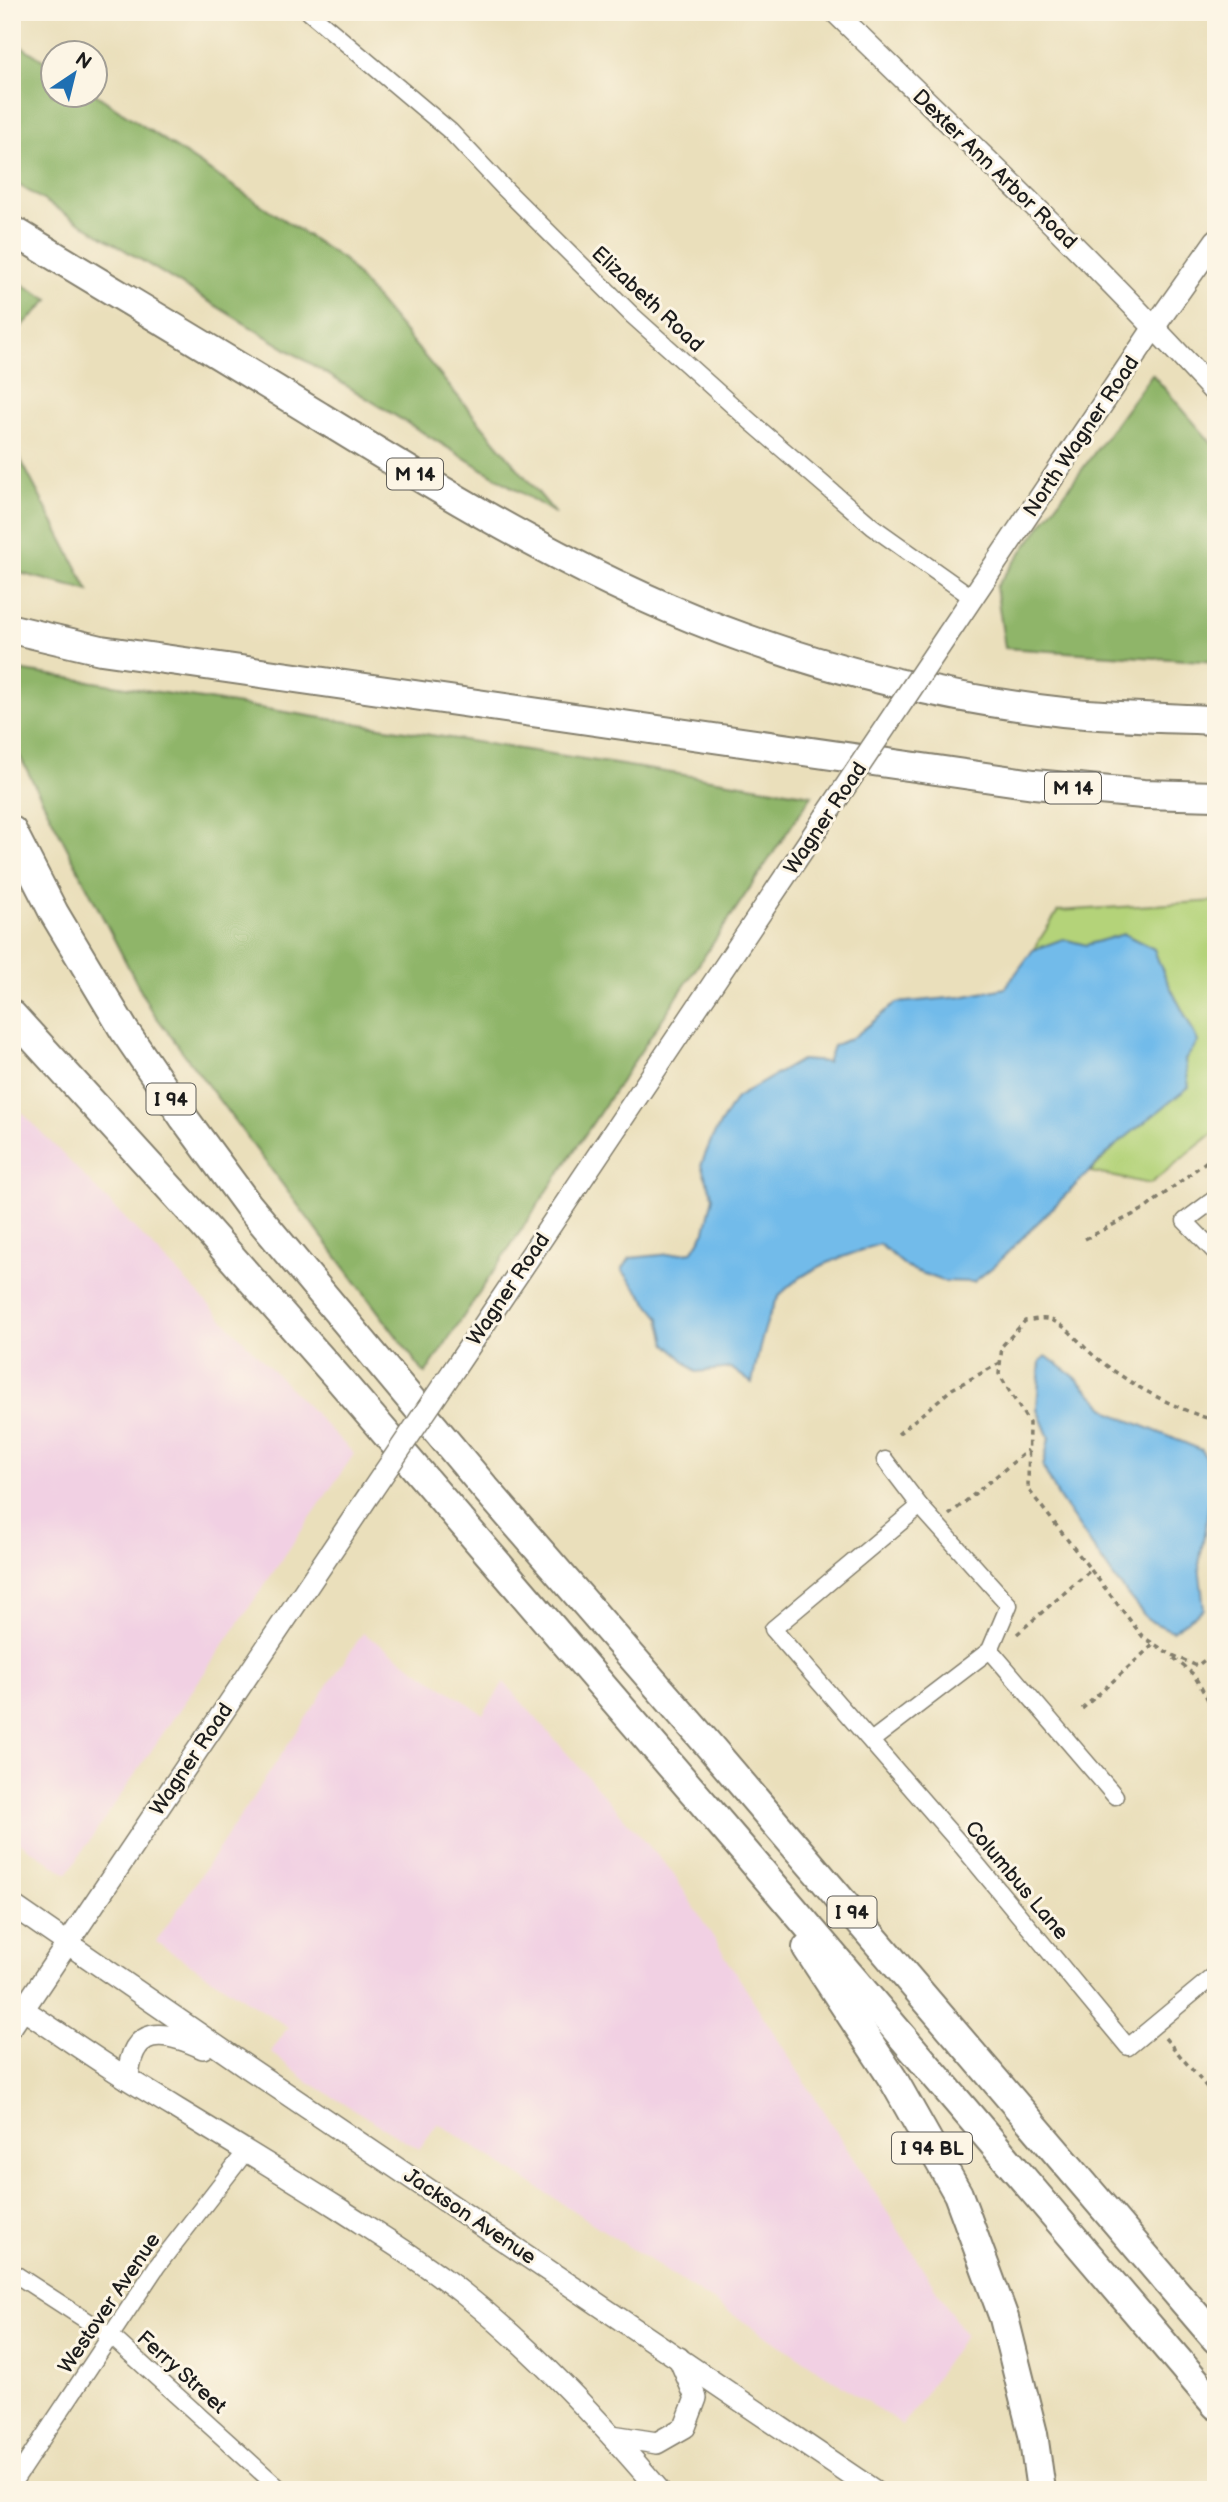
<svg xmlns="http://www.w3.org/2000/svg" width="1228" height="2502" font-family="'Balsamiq Sans',sans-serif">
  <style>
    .built { fill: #f1d0e3 }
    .green { fill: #b4d379; stroke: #68784a; stroke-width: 2 }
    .forest { fill: #8fb569; stroke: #566842; stroke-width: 2 }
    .water { fill: #72bbea; stroke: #476c83; stroke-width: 2 }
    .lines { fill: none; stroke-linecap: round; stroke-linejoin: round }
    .street-casing { stroke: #837e6c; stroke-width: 19 }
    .secondary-casing { stroke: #837e6c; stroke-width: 24 }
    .highway-casing { stroke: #837e6c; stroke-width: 32 }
    .path { stroke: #837e6c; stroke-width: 3.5; stroke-dasharray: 5 5; stroke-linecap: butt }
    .street { stroke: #fff; stroke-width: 16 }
    .secondary { stroke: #fff; stroke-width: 21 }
    .highway { stroke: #fff; stroke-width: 28 }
    .secondary-bridge-casing { stroke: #837e6c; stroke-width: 24; stroke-linecap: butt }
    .secondary-bridge { stroke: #fff; stroke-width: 21 }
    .labels { text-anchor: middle; stroke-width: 6; stroke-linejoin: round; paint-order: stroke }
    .shield { fill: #fcf5e5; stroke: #5f5d58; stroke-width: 2 }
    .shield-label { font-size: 19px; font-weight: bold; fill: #1c1c1c }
    .street-label { font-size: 21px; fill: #1c1c1c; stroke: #fcf5e5 }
  </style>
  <rect width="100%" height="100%" fill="#fcf5e5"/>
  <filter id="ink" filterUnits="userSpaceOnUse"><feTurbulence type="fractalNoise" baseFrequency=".0143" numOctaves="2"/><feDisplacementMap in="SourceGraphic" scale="14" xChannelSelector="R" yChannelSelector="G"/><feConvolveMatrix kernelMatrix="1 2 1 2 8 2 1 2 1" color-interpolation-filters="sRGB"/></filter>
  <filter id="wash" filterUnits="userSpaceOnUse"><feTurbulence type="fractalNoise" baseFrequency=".00686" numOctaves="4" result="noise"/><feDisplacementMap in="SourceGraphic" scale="28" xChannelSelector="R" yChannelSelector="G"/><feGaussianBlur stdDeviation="1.57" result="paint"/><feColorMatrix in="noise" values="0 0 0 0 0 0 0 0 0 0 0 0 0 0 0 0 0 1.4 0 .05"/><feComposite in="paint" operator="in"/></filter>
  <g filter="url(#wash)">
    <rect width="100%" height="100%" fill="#eadfbb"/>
    <g class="built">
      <path d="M12,1102L354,1454L67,1874L12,1837Z"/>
      <path d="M363,1633L483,1714L504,1682L672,1872L965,2335L903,2425L438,2123L419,2149L307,2081L271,2052L288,2027L156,1942Z"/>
    </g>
    <path class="green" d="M1216,901V1131L1150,1184L1090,1172L1116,1145L1198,1042C1184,1010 1164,981 1154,949L1124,934L1086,945L1063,939L1033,950L1058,911Z"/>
    <g class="forest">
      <path d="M12,40L52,66V94H95L344,260L556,514L12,181Z"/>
      <path d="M12,278L49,300L12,336Z"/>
      <path d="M1152,374L1216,448V662L1005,648L996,587Z"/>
      <path d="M12,443L89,591L12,571Z"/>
      <path d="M12,669L812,795L425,1374L149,1007L12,741Z"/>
    </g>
    <g class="water">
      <path d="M1124,934L1154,949C1164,981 1184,1010 1198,1042L1185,1060L1189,1087L1116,1145L994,1266L974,1282L943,1281L908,1268L879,1244C847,1256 808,1266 783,1292C766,1309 757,1360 752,1383L731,1368L696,1372L666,1343L660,1318L622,1270L630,1258L692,1252L705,1231L713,1197L701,1165L712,1138L736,1098L801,1060L827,1062L833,1046L854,1037L896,1003L961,997L1005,988L1033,950L1063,939L1086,945Z"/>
      <path d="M1046,1356L1075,1377L1111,1413L1202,1450L1213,1481L1199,1565L1204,1609L1172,1631L1148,1620L1114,1578L1058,1496L1043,1467L1049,1438L1037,1409L1040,1362Z"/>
    </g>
  </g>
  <g filter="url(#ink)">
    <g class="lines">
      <defs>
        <g id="street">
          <path d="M309,12L450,131L502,186L633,316L751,422L873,527L973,598"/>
          <path d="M1216,1198L1185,1221L1216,1253"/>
          <path d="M885,1460L920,1506L773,1629L961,1845L1128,2047L1216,1974"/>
          <path d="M990,1650L1115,1796"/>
          <path d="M871,1741L990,1650L1009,1605L920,1506"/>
          <path d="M12,2272L112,2337L281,2490"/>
          <path d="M12,2484L157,2266L247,2150"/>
        </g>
        <g id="secondary">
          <path d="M835,12C964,138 1095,261 1216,394"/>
          <path d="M948,634L1155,326L1216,240"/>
          <path d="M455,1368L825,817"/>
          <path d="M12,1905L247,2067L873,2490"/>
          <path d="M12,2002C52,2028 91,2056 131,2081C200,2123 270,2165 338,2208C381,2236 425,2263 465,2295C536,2352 599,2420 659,2490"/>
          <path d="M12,2026L371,1492"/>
          <path d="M128,2079C131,2024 164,2030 203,2048"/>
          <path d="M612,2436L657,2443L685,2427L696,2398L679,2358"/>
        </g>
        <g id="highway">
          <path d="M12,230C114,292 217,353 319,416C456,500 594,585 747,639C849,675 957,700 1063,712C1114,717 1165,718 1216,720"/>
          <path d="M12,629L101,650L1034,784L1143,794L1216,796"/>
          <path d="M12,831L54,913L124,1030L184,1118L248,1205L485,1488L706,1742L1216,2339"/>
          <path d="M12,1015L189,1209L339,1379L738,1844L1216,2405"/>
          <path d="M807,1948L893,2079L958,2194L1004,2318L1033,2434L1041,2490"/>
        </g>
      </defs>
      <use href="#street" class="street-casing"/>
      <use href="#secondary" class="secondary-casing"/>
      <use href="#highway" class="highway-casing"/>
      <g class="path">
        <path d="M1085,1239L1146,1208L1216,1154"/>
        <path d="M1216,1421C1173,1408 1128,1384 1093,1355C1079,1343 1066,1323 1047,1319C1041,1318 1032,1320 1025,1321L1002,1346L999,1374L1029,1423L1028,1489L1143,1637L1170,1654L1197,1666L1216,1651"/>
        <path d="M898,1434L952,1389L1000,1363"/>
        <path d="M949,1515L1028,1450"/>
        <path d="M1017,1634L1092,1569"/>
        <path d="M1174,1658L1194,1675L1211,1705L1216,1701"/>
        <path d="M1082,1709L1154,1644"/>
        <path d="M1165,2038L1216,2098"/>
      </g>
      <use href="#street" class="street"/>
      <use href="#secondary" class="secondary"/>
      <use href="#highway" class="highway"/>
      <defs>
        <g id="secondary-bridge">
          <path d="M825,817L948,634"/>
          <path d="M371,1492L455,1368"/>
        </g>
      </defs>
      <use href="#secondary-bridge" class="secondary-bridge-casing"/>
      <use href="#secondary-bridge" class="secondary-bridge"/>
    </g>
  </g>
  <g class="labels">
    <g class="shield">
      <rect x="387" y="458.5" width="56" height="31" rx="5"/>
      <rect x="1045" y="772.5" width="56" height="31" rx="5"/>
      <rect x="146.5" y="1083.5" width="49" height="31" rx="5"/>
      <rect x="827.5" y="1896.5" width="49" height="31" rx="5"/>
      <rect x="892" y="2132.5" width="80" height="31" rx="5"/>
    </g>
    <g class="shield-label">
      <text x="415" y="481">M 14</text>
      <text x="1073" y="795">M 14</text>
      <text x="171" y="1106">I 94</text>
      <text x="852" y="1919">I 94</text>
      <text x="932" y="2155">I 94 BL</text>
    </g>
    <g class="street-label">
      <text transform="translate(995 169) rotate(44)" y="7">Dexter Ann Arbor Road</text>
      <text transform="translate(648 299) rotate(43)" y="7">Elizabeth Road</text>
      <text transform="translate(1081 436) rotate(-56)" y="7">North Wagner Road</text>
      <text transform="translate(825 818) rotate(-56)" y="7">Wagner Road</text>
      <text transform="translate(508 1289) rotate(-56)" y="7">Wagner Road</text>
      <text transform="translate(191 1759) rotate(-56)" y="7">Wagner Road</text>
      <text transform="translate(1017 1880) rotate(50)" y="7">Columbus Lane</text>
      <text transform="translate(470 2216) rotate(34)" y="7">Jackson Avenue</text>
      <text transform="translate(109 2303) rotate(-56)" y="7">Westover Avenue</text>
      <text transform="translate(182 2372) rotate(42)" y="7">Ferry Street</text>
    </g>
  </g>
  <rect width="1228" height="2502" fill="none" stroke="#fcf5e5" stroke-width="42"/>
  <g transform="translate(74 74) rotate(35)"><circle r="33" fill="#fcf5e5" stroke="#a29e95" stroke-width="2"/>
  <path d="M0-5L12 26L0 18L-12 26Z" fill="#1f6fb2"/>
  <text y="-10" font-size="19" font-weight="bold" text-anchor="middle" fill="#1c1c1c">N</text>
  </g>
</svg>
